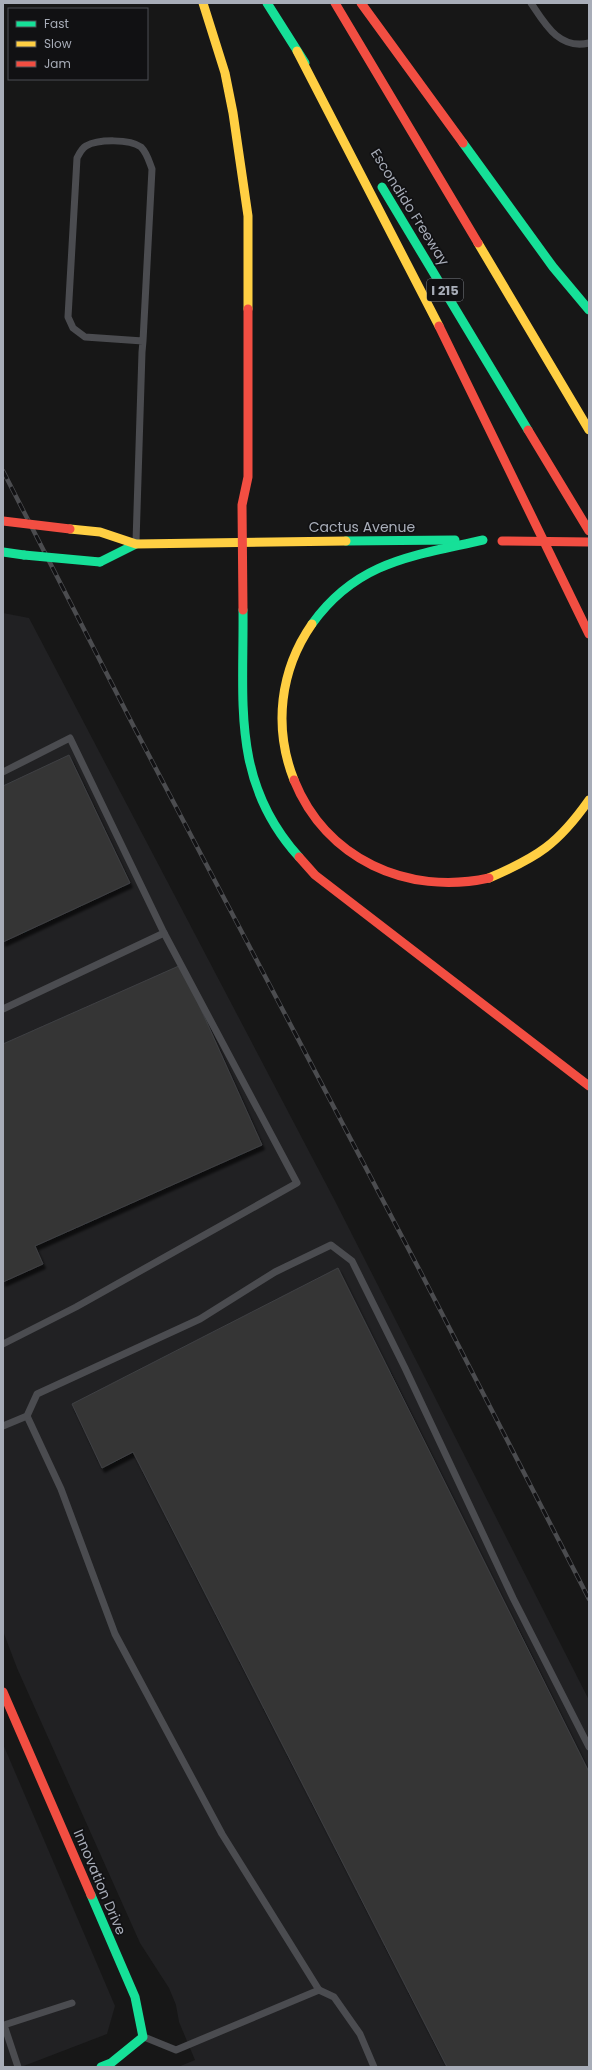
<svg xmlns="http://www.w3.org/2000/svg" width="592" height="2070" font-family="Poppins,sans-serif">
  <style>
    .built { fill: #212123 }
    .building { fill: #353536; stroke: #3f4043; filter: url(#shadow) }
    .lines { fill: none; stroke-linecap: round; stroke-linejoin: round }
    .lane { stroke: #4b4c50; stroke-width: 7 }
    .fast { stroke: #16e098; stroke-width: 9 }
    .slow { stroke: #ffcf43; stroke-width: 9 }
    .jam { stroke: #f24e42; stroke-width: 9 }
    .rail-casing { stroke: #4b4c4f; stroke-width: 4.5 }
    .rail { stroke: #111113; stroke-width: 3; stroke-dasharray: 9; stroke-linecap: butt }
    .fast-bridge { stroke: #16e098; stroke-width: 9 }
    .jam-bridge { stroke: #f24e42; stroke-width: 9 }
    .labels { text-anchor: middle; stroke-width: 3.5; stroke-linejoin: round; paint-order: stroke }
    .shield { fill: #111113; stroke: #7b7e86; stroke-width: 1 }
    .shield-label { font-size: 13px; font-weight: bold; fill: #a8adb8 }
    .street-label { font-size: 14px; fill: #a8adb8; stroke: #111113 }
  </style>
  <defs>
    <filter id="shadow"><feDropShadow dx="2.5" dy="4.5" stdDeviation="1" flood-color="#0009"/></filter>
  </defs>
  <rect width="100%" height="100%" fill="#171717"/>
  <g class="built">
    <path d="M3,613L29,618L335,1201L589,1700V2067H178L195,2060L179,2022L176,2005L169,1988L140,1943L17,1668L3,1631Z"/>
    <path d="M3,1744L115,2006L107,2034L21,2067H3Z"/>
  </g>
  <g class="building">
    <path d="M69,755L130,883L3,942V786Z"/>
    <path d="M181,965L262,1145L35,1246L43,1264L3,1282V1044Z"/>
    <path d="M338,1268L589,1772V2067H447L133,1452L102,1468L72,1404Z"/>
  </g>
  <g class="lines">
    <g class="lane">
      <path d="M531,3C545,24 559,50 589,43"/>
      <path d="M136,542L142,352L143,341L152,169C149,161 147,153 141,147C130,139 98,139 86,146C82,148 79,154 77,158L68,317L73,328L85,337L143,341"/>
      <path d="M3,772L70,738L164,933"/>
      <path d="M3,1009L164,933L297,1183L76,1307L3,1344"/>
      <path d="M27,1416L61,1489L115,1634L222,1834L319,1990"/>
      <path d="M3,1426L27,1416L37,1394L200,1319L275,1272L331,1245L352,1261L405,1368L513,1598L589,1747"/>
      <path d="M144,2037L176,2050L319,1990L334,1997L360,2034L374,2067"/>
      <path d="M18,2067L4,2025L72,2003"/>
    </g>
    <g class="fast">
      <path d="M267,3L305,63"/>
      <path d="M463,143L553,267L589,310"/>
      <path d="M382,187L528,430"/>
      <path d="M346,541L455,540"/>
      <path d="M3,552L24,555"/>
      <path d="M100,562L136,544"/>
      <path d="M243,610C244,703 231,782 299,857"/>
      <path d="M312,624C357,561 413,556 483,540"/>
      <path d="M91,1895L135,1997L143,2037L111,2063L101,2067"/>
    </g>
    <g class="slow">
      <path d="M203,3L225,73L233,113L248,216V309"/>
      <path d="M297,51L439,326"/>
      <path d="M478,243L589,430"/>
      <path d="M70,529L100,532L136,544L346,541"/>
      <path d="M294,780C273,727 280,670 312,624"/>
      <path d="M489,878C538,857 558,844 589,800"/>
    </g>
    <g class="jam">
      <path d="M335,3L478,243"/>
      <path d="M361,3L463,143"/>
      <path d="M439,326L589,634"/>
      <path d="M528,430L589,531"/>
      <path d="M243,610L242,505L248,477V309"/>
      <path d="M294,780C326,859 407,896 489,878"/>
      <path d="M299,857L315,875L589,1086"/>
      <path d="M3,1692L91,1895"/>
    </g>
    <defs>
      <path id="rail" d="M3,471L134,727L419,1269L589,1599"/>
    </defs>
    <use href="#rail" class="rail-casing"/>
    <use href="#rail" class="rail"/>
    <path class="fast-bridge" d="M24,555L100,562"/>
    <g class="jam-bridge">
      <path d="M3,521L70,529"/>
      <path d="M502,541L589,542"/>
    </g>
  </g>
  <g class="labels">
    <rect class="shield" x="427" y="279" width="36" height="22" rx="3"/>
    <g class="shield-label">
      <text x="445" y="295">I 215</text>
    </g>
    <g class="street-label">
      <text transform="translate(410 207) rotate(58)" y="5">Escondido Freeway</text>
      <text x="362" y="532">Cactus Avenue</text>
      <text transform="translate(100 1882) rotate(67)" y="5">Innovation Drive</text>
    </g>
  </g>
  <rect width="592" height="2070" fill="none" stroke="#a8adb8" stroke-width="8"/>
  <rect x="8" y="8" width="140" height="72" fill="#111113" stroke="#4d4f55"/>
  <rect x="16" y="21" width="20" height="6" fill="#16e098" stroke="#4d4f55"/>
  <text x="44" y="28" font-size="12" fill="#a8adb8">Fast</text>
  <rect x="16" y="41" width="20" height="6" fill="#ffcf43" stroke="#4d4f55"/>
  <text x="44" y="48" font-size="12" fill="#a8adb8">Slow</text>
  <rect x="16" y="61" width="20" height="6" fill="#f24e42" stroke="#4d4f55"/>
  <text x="44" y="68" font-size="12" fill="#a8adb8">Jam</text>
</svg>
